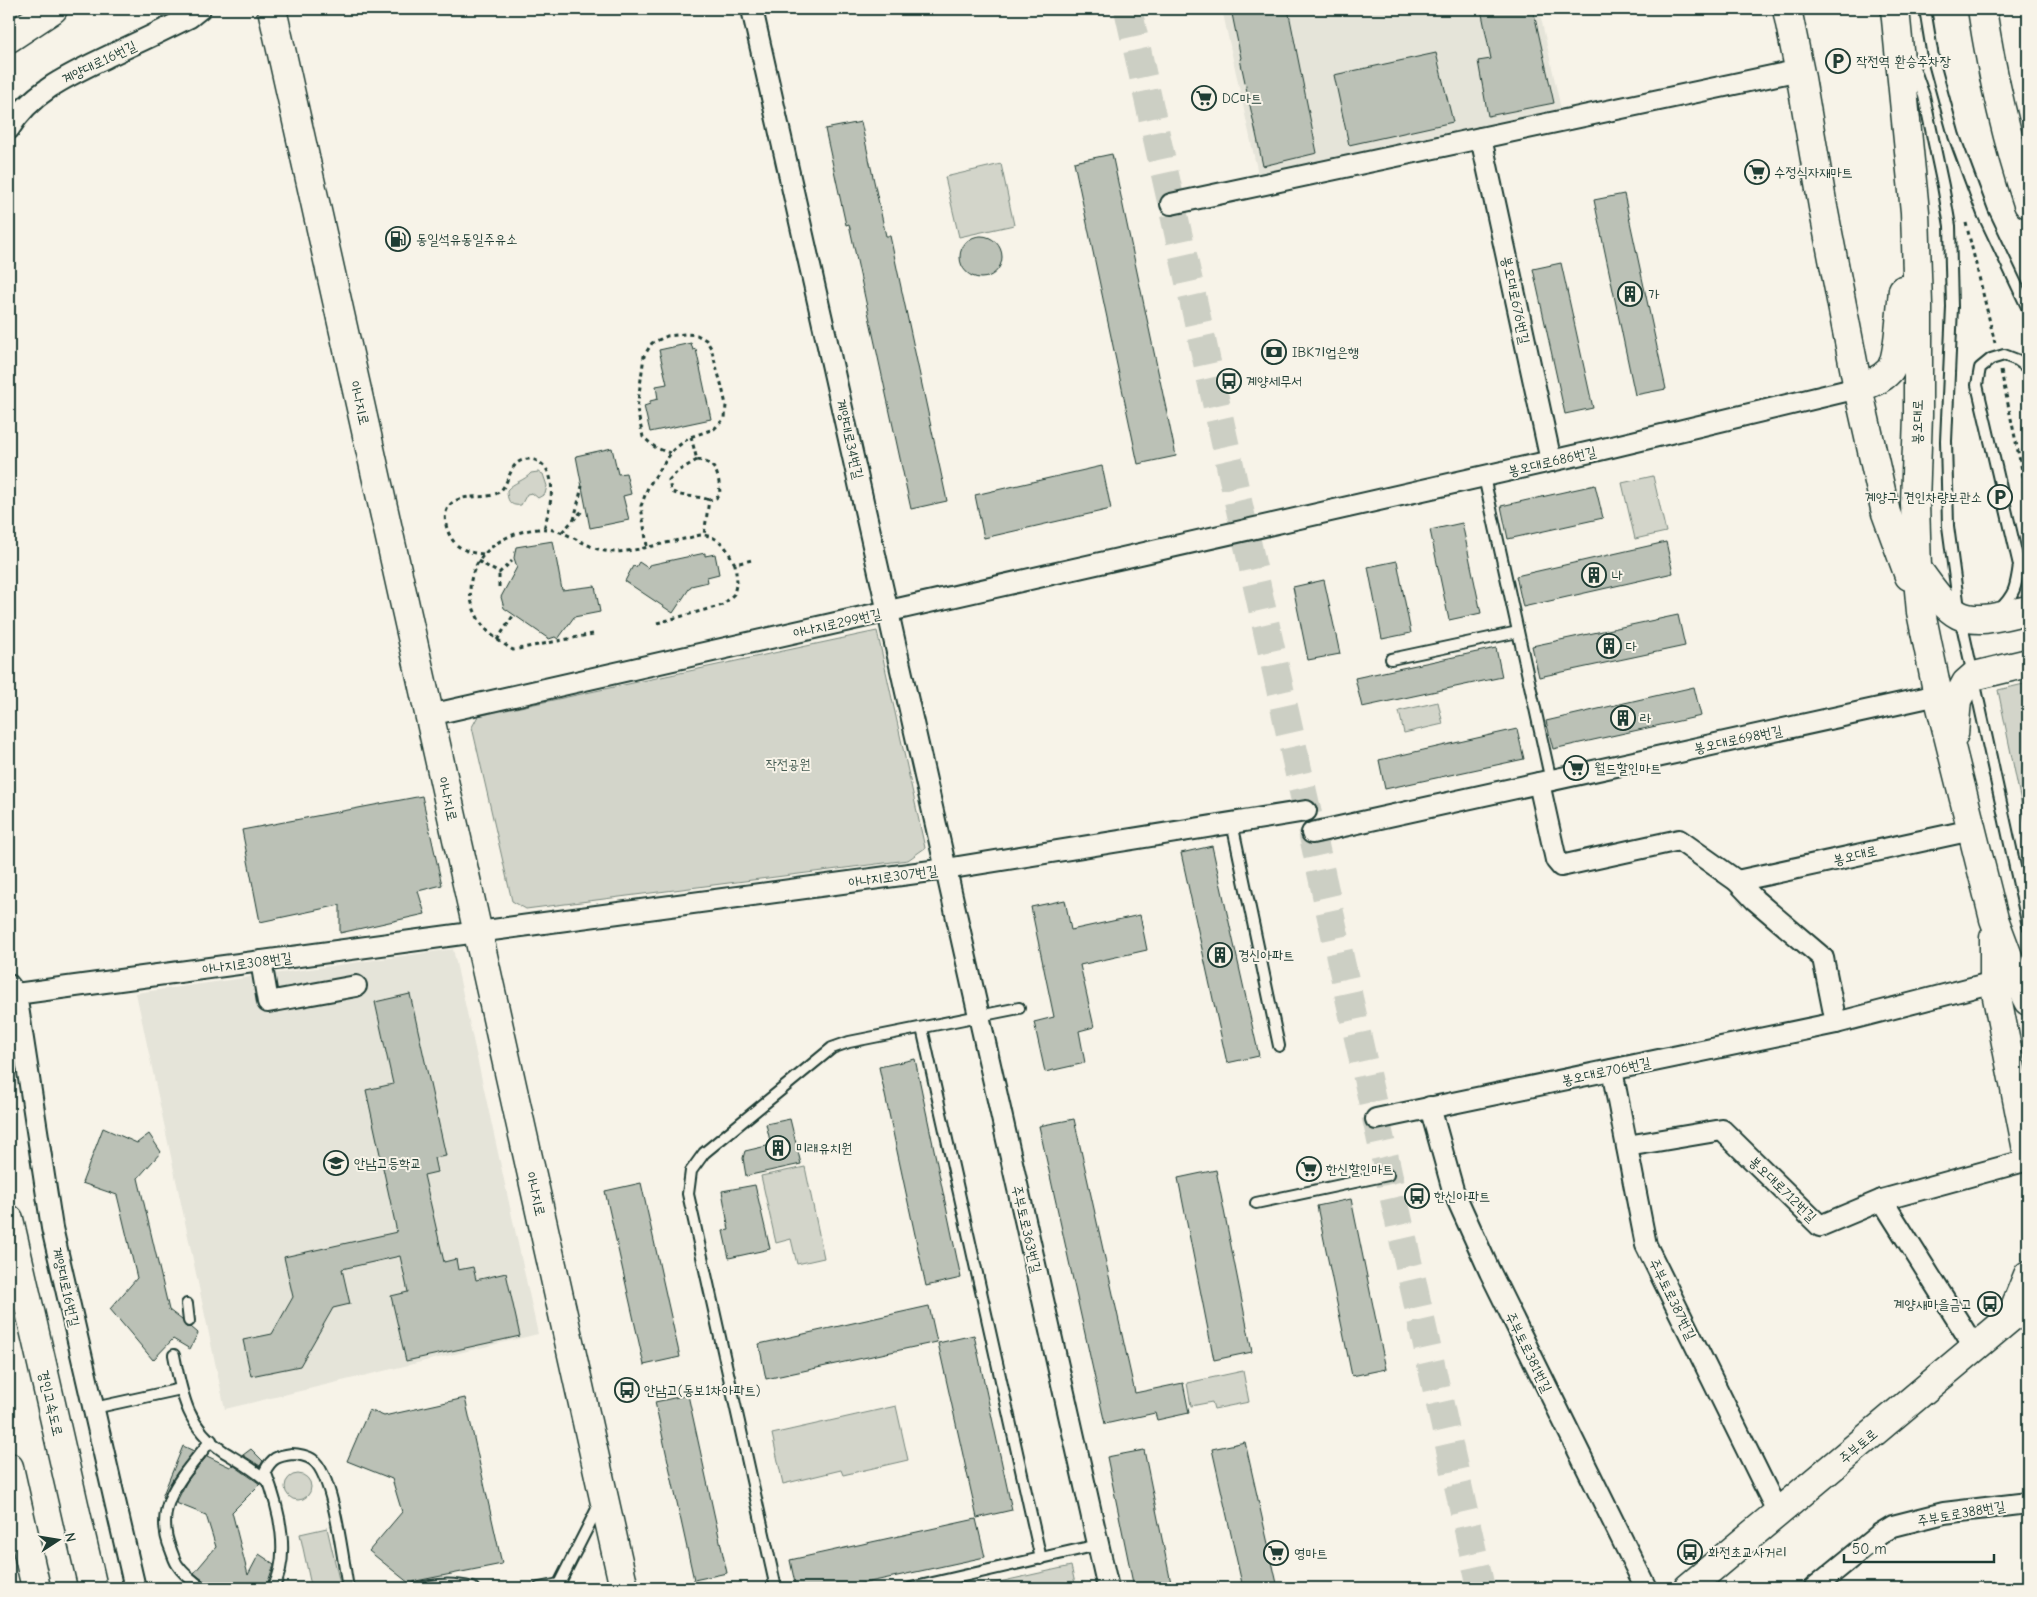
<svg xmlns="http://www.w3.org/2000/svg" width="2037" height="1597" font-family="'Comic Neue','Poor Story',sans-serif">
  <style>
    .built { fill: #e5e4d9 }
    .green { fill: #d3d5ca; stroke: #79897f }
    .building { fill: #bbc1b6; stroke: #1f3d34 }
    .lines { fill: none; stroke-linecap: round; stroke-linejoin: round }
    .secondary-tunnel { stroke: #cccfc4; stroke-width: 28; stroke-dasharray: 28 14; stroke-linecap: butt }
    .lane-casing { stroke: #1f3d34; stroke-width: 14 }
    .street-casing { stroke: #1f3d34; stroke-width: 24 }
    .secondary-casing { stroke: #1f3d34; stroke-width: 31 }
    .primary-casing { stroke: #1f3d34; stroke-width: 31 }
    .highway-casing { stroke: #1f3d34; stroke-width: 31 }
    .path { stroke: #1f3d34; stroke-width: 3; stroke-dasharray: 4 4; stroke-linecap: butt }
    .lane { stroke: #f7f3e8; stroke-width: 10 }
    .street { stroke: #f7f3e8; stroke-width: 20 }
    .secondary { stroke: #f7f3e8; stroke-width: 28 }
    .primary { stroke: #f7f3e8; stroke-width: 28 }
    .highway { stroke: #f7f3e8; stroke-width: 28 }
    .labels { text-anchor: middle; stroke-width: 4; stroke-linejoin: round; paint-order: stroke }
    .poi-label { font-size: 14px; fill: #1f3d34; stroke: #f7f3e8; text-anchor: start }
    .street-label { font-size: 14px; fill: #1f3d34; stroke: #f7f3e8 }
    .park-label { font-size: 14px; fill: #435b52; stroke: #f7f3e8 }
  </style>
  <rect width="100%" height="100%" fill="#f7f3e8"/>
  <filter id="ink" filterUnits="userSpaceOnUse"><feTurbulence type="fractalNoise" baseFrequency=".02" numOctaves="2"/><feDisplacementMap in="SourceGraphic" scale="10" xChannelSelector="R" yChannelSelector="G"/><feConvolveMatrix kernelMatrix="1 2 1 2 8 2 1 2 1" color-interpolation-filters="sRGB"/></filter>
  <g filter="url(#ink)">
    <g class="built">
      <path d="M1222,9H1539L1561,109L1258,174Z"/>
      <path d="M453,949L538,1334L225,1409L136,993Z"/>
    </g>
    <g class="green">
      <path d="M1001,164L1014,225L959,237L945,177Z"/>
      <path d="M538,472L543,474L547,486L545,494L538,498L532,493L527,494L521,505C509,507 507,499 507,490C514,482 524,481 531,473Z"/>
      <path d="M1653,476L1666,532L1635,539L1622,483Z"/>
      <path d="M877,631L925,848L908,860L526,909L512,901L472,727L478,716Z"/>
      <path d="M2028,683V836L1998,690Z"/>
      <path d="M1438,702L1443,724L1404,733L1399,711Z"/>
      <path d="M805,1167L824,1258L797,1264L791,1239L776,1243L761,1176Z"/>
      <path d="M1243,1371L1249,1402L1214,1409L1212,1402L1191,1406L1187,1383Z"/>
      <path d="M896,1406L908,1460L843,1475L841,1470L783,1484L772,1434Z"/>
      <circle cx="298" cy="1487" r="13"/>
      <path d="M327,1528L341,1588H306L310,1581L300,1534Z"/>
      <path d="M1071,1566L1076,1588H986V1585Z"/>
    </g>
    <g class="building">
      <path d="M1231,9H1288L1317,153L1263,166L1240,59L1241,58Z"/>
      <path d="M1481,9H1533L1554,103L1488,116L1478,61L1491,59Z"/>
      <path d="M1436,53L1453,122L1349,145L1334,75Z"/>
      <path d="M861,122L886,236H890L947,501L911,509L849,224L846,225L825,129Z"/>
      <path d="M1112,154L1176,456L1138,464L1074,162Z"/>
      <path d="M1624,194L1666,389L1635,395L1594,200Z"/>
      <circle cx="981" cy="257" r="21"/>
      <path d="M1561,263L1593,408L1565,414L1533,269Z"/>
      <path d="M691,343L693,350L696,349L711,419L650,432L644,406L650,404V401L658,399L656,386L667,384L659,350Z"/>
      <path d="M612,448L618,474L626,473L631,494L623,496L629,520L590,528L576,456Z"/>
      <path d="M1102,466L1111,509L984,538L975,495Z"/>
      <path d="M1595,485L1603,518L1508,539L1501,506Z"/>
      <path d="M1462,523L1481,613L1449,620L1430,530Z"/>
      <path d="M553,541L562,590L595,586L600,612L574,617L558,639L555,637L549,639L504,608L501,597L517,567L514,558L516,547Z"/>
      <path d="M1666,542L1673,573L1523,607L1516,576Z"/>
      <path d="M705,553V556L715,554L719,574L707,577L708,582L691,586L673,613L625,581L633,566L636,567L639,562L648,568L649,565Z"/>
      <path d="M1397,561L1411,633L1382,639L1368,567Z"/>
      <path d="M1324,580L1340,654L1308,660L1293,587Z"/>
      <path d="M1678,615L1685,646L1539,677L1532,646Z"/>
      <path d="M1496,648L1502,677L1362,707L1355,678Z"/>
      <path d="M1694,687L1701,716L1553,749L1546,721Z"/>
      <path d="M1517,729L1524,759L1385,789L1379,760Z"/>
      <path d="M422,796L442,885L418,891L425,914L340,933V905L260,922L242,830Z"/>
      <path d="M1212,846L1259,1056L1227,1063L1181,853Z"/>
      <path d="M1065,900L1071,930L1140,915L1147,950L1080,965L1094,1027L1079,1031L1085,1063L1045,1072L1034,1022L1054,1017L1031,907Z"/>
      <path d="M410,994L446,1156L434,1158L437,1172L424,1175L444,1262L456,1259L458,1270L473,1267L476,1280L506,1273L520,1336L406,1361L391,1296L408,1292L400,1256L342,1269L350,1304L333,1308L300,1366L251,1376L243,1340L272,1334L293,1297L284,1257L397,1232L366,1090L393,1084L375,1002Z"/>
      <path d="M915,1059L961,1278L926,1286L879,1067Z"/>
      <path d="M790,1119L801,1164L746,1176L743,1158L745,1151L771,1145L766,1124Z"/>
      <path d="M1074,1119L1135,1393L1183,1383L1189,1413L1157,1420L1155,1413L1105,1424L1039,1126Z"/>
      <path d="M103,1128L137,1143L149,1134L161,1152L138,1178L169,1310L182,1320L186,1327H191L198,1333L190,1349L173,1339L153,1360L110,1309L137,1278L117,1195L82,1183Z"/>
      <path d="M1216,1170L1252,1352L1214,1360L1178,1178Z"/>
      <path d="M641,1183L680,1357L644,1365L605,1191Z"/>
      <path d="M755,1185L770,1249L729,1258L723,1231L729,1230L722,1191Z"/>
      <path d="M1351,1199L1386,1369L1352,1376L1317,1206Z"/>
      <path d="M929,1306L937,1342L766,1379L759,1344Z"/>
      <path d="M974,1335L1012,1510L977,1518L938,1343Z"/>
      <path d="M688,1395L727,1573L694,1580L655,1402Z"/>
      <path d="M465,1398L502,1564L416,1581L410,1584L369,1551L402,1512L392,1479L347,1461L369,1410L384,1416Z"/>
      <path d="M1245,1442L1278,1588H1243L1212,1449Z"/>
      <path d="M183,1446L194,1451L176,1474L163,1498L162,1497Z"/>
      <path d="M251,1449L263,1461L260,1466L243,1455Z"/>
      <path d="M1144,1450L1172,1588H1134L1107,1457Z"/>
      <path d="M207,1456L230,1467L233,1465L260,1484L232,1512L248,1575L259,1554L274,1564L266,1588H209L206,1583L194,1573L216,1547L206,1515L176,1503L187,1481Z"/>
      <path d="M976,1519L985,1557L842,1588H796L790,1560Z"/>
    </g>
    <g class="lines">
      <path class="secondary-tunnel" d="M1128,9L1481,1588"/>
      <defs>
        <g id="lane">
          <path d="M1925,9L1934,63L1954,136L1983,214L2028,309"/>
          <path d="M1911,59L1924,96L1943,186L1950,226L1952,307L1946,441L1948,526L1960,616L2028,926"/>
          <path d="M1484,477L1551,781"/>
          <path d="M1999,610C2015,594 2016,587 2019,565L1977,385L1980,368L1991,359L2004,355L2017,360L2028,368"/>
          <path d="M1391,659L1518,632"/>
          <path d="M1232,823L1279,1046"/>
          <path d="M922,1028L1041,1559"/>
          <path d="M1256,1203L1388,1175"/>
          <path d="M187,1304L189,1321"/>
          <path d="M174,1355C182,1395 187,1427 223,1451C239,1461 254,1469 267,1481"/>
          <path d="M94,1408L181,1389"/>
          <path d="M202,1588C195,1582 184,1575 179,1567C175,1563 173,1555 171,1550C151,1504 185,1474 211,1440"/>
          <path d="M273,1588C292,1554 278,1505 265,1471C272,1458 277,1456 292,1454C298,1454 308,1456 313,1460C334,1476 343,1561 348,1588"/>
          <path d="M417,1588C438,1584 453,1583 473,1588"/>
          <path d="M539,1588L559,1584"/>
          <path d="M565,1588L559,1584L600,1503"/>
          <path d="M776,1588L688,1194L691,1171L704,1153L832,1048L849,1042L1019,1008"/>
          <path d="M911,1588L1098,1545"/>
        </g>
        <g id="street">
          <path d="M752,9L1108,1588"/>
          <path d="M9,129C32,90 74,73 113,54C139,42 164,30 190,17L200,9"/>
          <path d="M1481,138L1551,461"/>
          <path d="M1171,204L1800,70"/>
          <path d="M430,715L1595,451L1858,388"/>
          <path d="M1539,783L1556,860L1561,866L1679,840L1737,881L1755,900L1823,958L1836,1023"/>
          <path d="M1312,833L1938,695"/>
          <path d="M1737,881L1972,830"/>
          <path d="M261,961L268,1002L356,986"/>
          <path d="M9,985L16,994L52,1228L135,1588"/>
          <path d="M16,994L946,869L1306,811"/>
          <path d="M1612,1070L1646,1245L1778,1513"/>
          <path d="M1430,1107L1453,1190L1490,1272L1646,1588"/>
          <path d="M1376,1119L1836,1023L1994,982"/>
          <path d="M1627,1146L1722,1130L1820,1226L1882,1200L2028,1160"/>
          <path d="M1882,1200L1975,1348"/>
          <path d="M1814,1588L1880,1534L1893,1526L1944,1513L2028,1503"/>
        </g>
        <g id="secondary">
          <path d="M1787,9L1801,78L1823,207L1858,388L1886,513L1909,576"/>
          <path d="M1895,9L1915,212L1918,305V415L1915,503L1917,569L1921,612L1938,695L1994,919L2015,975L2028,1001"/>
          <path d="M1982,9C1992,75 2007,141 2028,204"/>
          <path d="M1858,388C1869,384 1881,380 1889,371C1899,360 1901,307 1903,290"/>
          <path d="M1917,569C1929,584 1942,606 1959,615C1978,625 2008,614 2028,610"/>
          <path d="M1954,734L1957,700L1966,683L1974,676L2028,663"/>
          <path d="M1994,938V982L2028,1155"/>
          <path d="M2011,1317L2028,1275"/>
          <path d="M1688,1588L2028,1303"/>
        </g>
        <path id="primary" d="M272,9L624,1588"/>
        <g id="highway">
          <path d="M9,38L53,9"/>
          <path d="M9,1219L93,1588"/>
          <path d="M9,1467L36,1588"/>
        </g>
      </defs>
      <use href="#lane" class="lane-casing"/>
      <use href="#street" class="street-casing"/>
      <use href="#secondary" class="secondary-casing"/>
      <use href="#primary" class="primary-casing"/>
      <use href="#highway" class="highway-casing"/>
      <g class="path">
        <path d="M1966,223L1995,343"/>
        <path d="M2001,371L2028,499"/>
        <path d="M691,437L697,460C717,462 719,476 720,494L716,498L709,500L704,535"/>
        <path d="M697,460L678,471L669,480L671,491C681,498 697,495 709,500"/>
        <path d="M574,520L582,486"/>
        <path d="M562,532L583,510"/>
        <path d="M647,546L641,506L648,487L673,450L690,437L714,429L725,418L726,405L722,387L711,348L706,340L697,335L685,334L667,336L652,343L644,356L637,409L643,437L656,448L670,453"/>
        <path d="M483,554C474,553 466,552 458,546C447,537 439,513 452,503C466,492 486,501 499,492C508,485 509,470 517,463C522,459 530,458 535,460C562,472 549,508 544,529"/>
        <path d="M478,561L499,573L512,561"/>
        <path d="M499,587V573"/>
        <path d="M657,623L723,605L734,594L737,581L735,564"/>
        <path d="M593,634L513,650C500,642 487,633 479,620C452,573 491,533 538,529C566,526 586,551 613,552C635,552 663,543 684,539C690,538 697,535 703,535C708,535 717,539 720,542C727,547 730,556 735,564L752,560"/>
        <path d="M497,640L513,616"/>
      </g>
      <use href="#lane" class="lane"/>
      <use href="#street" class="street"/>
      <use href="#secondary" class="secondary"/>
      <use href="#primary" class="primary"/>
      <use href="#highway" class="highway"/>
    </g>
  </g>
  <defs>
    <symbol id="parking-ring" viewBox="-11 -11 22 22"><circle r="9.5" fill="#f7f3e8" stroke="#1f3d34" stroke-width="1.5"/><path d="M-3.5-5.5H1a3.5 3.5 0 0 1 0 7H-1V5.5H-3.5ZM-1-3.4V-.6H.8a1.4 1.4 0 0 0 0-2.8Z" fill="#1f3d34"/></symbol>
    <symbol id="supermarket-ring" viewBox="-11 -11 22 22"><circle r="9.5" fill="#f7f3e8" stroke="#1f3d34" stroke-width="1.5"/><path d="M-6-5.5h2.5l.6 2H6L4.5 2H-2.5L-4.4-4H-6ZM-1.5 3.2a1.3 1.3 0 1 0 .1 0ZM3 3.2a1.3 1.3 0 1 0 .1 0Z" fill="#1f3d34"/></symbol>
    <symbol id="fuel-ring" viewBox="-11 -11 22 22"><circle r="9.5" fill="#f7f3e8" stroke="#1f3d34" stroke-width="1.5"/><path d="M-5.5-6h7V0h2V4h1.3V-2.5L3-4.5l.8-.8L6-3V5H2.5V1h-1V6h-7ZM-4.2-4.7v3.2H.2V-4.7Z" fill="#1f3d34"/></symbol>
    <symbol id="building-ring" viewBox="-11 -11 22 22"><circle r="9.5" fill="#f7f3e8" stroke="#1f3d34" stroke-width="1.5"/><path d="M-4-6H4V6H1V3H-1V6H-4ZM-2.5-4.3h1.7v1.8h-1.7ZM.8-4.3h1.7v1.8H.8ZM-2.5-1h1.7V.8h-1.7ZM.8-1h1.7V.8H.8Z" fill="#1f3d34"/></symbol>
    <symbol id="bank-ring" viewBox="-11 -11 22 22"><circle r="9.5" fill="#f7f3e8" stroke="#1f3d34" stroke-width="1.5"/><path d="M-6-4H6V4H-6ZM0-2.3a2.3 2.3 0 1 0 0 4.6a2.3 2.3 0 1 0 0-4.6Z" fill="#1f3d34"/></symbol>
    <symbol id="bus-ring" viewBox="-11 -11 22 22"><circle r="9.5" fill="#f7f3e8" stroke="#1f3d34" stroke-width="1.5"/><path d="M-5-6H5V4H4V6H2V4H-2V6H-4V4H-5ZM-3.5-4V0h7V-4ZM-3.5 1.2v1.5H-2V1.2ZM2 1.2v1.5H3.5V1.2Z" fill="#1f3d34"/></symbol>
    <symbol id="school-ring" viewBox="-11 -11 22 22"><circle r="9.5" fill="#f7f3e8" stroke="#1f3d34" stroke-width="1.5"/><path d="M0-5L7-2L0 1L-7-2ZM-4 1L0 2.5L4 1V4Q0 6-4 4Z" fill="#1f3d34"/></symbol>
  </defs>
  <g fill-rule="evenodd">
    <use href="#parking-ring" x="1824" y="47" width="28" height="28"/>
    <use href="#supermarket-ring" x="1190" y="84" width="28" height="28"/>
    <use href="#supermarket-ring" x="1743" y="158" width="28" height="28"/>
    <use href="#fuel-ring" x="384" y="225" width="28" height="28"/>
    <use href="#building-ring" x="1616" y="280" width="28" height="28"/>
    <use href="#bank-ring" x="1260" y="338" width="28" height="28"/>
    <use href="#bus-ring" x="1215" y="367" width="28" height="28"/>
    <use href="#parking-ring" x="1986" y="483" width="28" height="28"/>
    <use href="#building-ring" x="1580" y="561" width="28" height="28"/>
    <use href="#building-ring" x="1595" y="632" width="28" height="28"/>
    <use href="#building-ring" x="1609" y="704" width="28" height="28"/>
    <use href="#supermarket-ring" x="1562" y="754" width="28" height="28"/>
    <use href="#building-ring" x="1206" y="941" width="28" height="28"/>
    <use href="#building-ring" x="764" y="1134" width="28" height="28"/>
    <use href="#school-ring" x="322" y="1149" width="28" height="28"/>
    <use href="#supermarket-ring" x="1295" y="1155" width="28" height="28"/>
    <use href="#bus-ring" x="1403" y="1182" width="28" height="28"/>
    <use href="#bus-ring" x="1976" y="1290" width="28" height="28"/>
    <use href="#bus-ring" x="613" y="1376" width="28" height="28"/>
    <use href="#bus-ring" x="1676" y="1538" width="28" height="28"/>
    <use href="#supermarket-ring" x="1262" y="1539" width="28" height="28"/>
  </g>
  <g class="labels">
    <g class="poi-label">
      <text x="1856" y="66">작전역 환승주차장</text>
      <text x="1222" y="103">DC마트</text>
      <text x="1774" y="177">수정식자재마트</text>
      <text x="416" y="244">동일석유동일주유소</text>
      <text x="1648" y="299">가</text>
      <text x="1292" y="357">IBK기업은행</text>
      <text x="1246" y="386">계양세무서</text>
      <text x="1982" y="502" text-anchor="end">계양구 견인차량보관소</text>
      <text x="1612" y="580">나</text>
      <text x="1626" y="651">다</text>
      <text x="1640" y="723">라</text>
      <text x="1594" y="773">월드할인마트</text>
      <text x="1238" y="960">경신아파트</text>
      <text x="796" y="1153">미래유치원</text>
      <text x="354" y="1168">안남고등학교</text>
      <text x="1326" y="1174">한신할인마트</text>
      <text x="1434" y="1201">한신아파트</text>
      <text x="1972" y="1309" text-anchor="end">계양새마을금고</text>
      <text x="644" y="1395">안남고(동보1차아파트)</text>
      <text x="1708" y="1557">화전초교사거리</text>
      <text x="1294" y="1558">영마트</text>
    </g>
    <g class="street-label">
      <text transform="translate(99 62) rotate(-26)" y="5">계양대로16번길</text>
      <text transform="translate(1516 300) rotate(78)" y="5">봉오대로676번길</text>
      <text transform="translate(360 403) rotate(77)" y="5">아나지로</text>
      <text transform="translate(1917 422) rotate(-89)" y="5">봉오대로</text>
      <text transform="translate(850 439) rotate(77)" y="5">계양대로34번길</text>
      <text transform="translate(1552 461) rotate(-13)" y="5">봉오대로686번길</text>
      <text transform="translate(837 623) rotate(-13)" y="5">아나지로299번길</text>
      <text transform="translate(1738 739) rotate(-12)" y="5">봉오대로698번길</text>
      <text transform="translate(448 799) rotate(77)" y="5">아나지로</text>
      <text transform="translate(1855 855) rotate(-13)" y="5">봉오대로</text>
      <text transform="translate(893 876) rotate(-8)" y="5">아나지로307번길</text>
      <text transform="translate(247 963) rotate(-8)" y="5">아나지로308번길</text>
      <text transform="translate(1606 1071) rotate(-12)" y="5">봉오대로706번길</text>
      <text transform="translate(1783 1189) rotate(44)" y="5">봉오대로712번길</text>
      <text transform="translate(536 1194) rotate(77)" y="5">아나지로</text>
      <text transform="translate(1027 1229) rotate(77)" y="5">주부토로363번길</text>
      <text transform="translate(66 1287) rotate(77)" y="5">계양대로16번길</text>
      <text transform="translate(1673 1299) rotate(64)" y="5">주부토로387번길</text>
      <text transform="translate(1529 1352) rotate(64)" y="5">주부토로381번길</text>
      <text transform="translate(51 1403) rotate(77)" y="5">경인고속도로</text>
      <text transform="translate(1858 1446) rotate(-40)" y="5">주부토로</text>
      <text transform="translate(1961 1513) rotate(-10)" y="5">주부토로388번길</text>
    </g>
    <g class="park-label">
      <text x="788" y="769">작전공원</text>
    </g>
  </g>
  <rect width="2037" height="1597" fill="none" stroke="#f7f3e8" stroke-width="30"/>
  <rect x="15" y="15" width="2007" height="1567" fill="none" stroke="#1f3d34" stroke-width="2" filter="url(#ink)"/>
  <g transform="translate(58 1540) rotate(78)" stroke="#f7f3e8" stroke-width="4" paint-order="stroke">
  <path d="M0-4L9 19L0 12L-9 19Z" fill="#1f3d34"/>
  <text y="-8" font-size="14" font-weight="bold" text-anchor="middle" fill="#1f3d34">N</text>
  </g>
  <path d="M1844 1554v8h150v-8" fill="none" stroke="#1f3d34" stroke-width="2.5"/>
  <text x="1852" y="1554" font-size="15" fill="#1f3d34" stroke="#f7f3e8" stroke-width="4" paint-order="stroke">50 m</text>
</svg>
